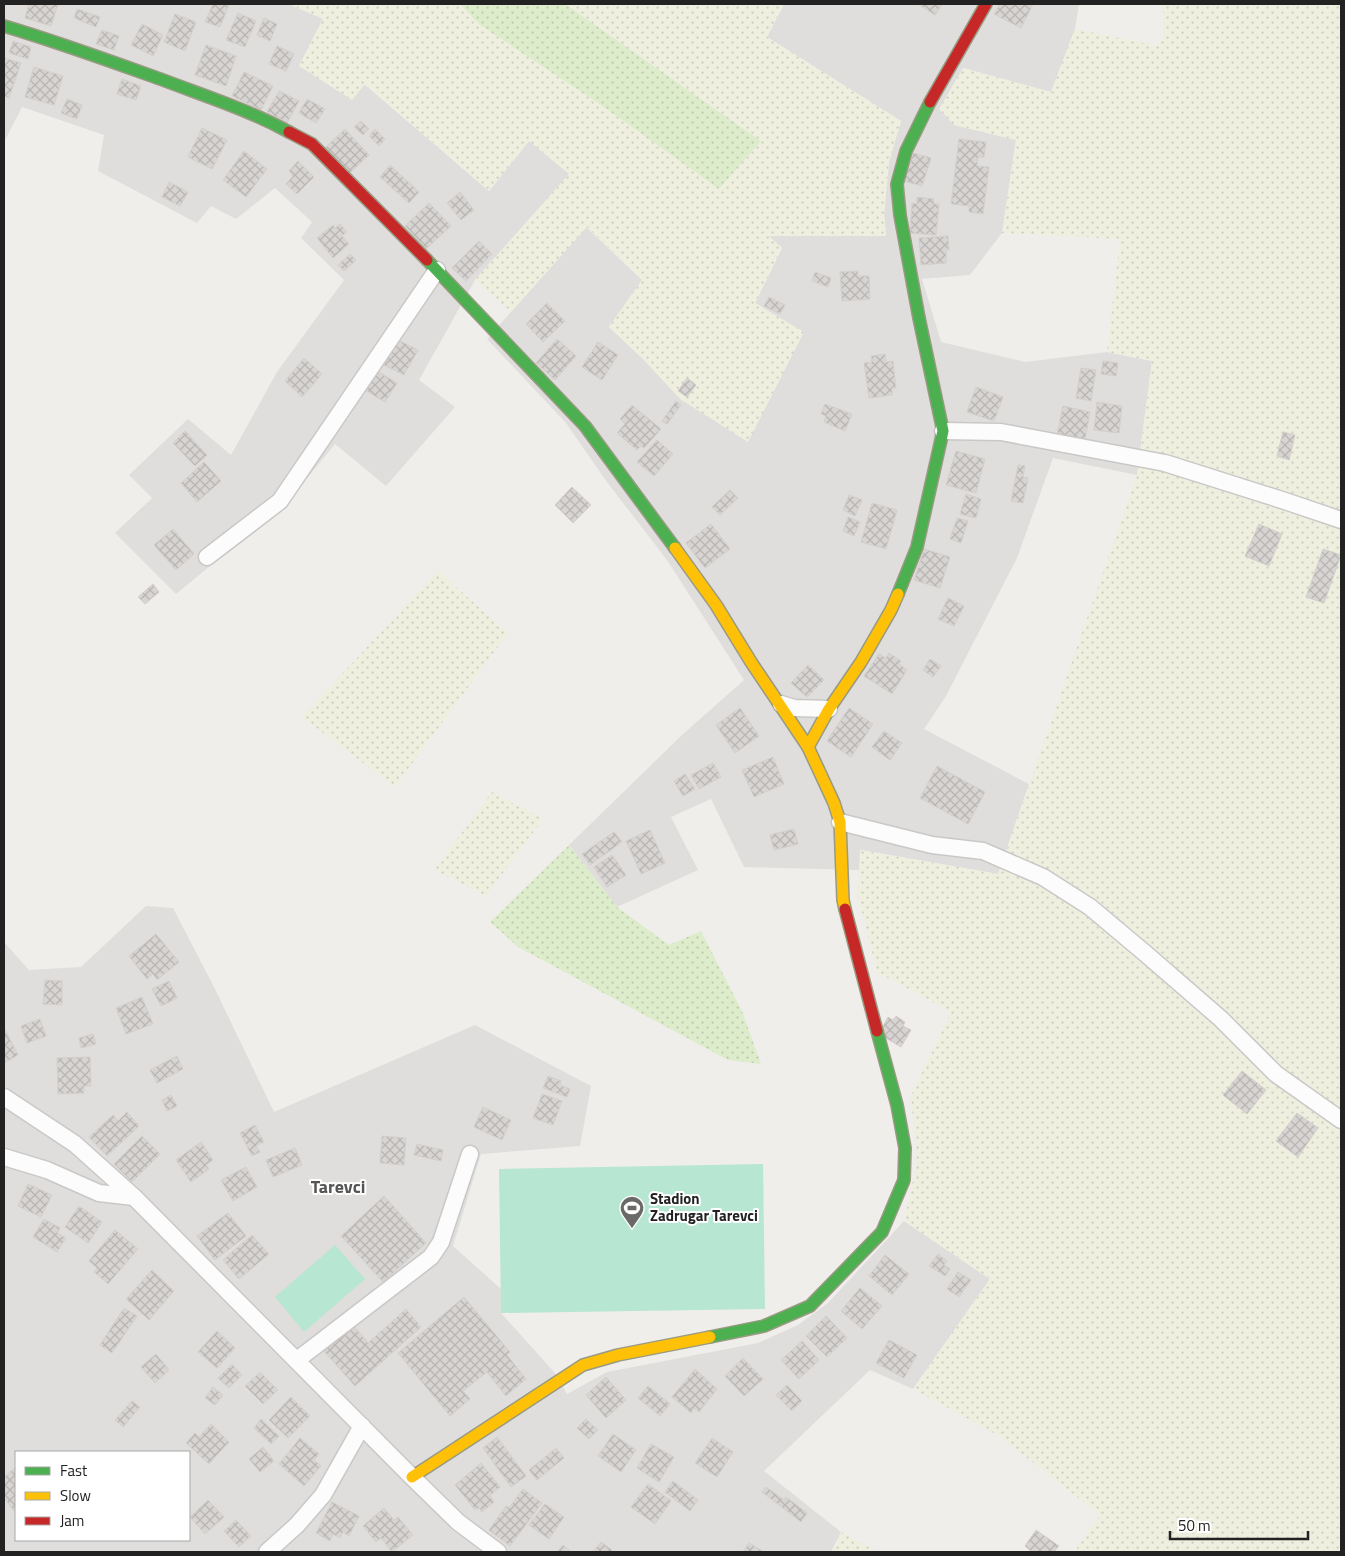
<svg xmlns="http://www.w3.org/2000/svg" width="1345" height="1556" font-family="'Titillium Web',sans-serif">
  <style>
    .residential { fill: #dfdedc; fill-rule: evenodd }
    .farmland { fill: url(#farmland-dots) }
    .grass { fill: url(#grass-dots) }
    .pitch { fill: #b7e6d2 }
    .building { fill: url(#building-cross-hatch); stroke: #d3d0cc }
    .lines { fill: none; stroke-linecap: round; stroke-linejoin: round }
    .street-casing { stroke: #c9c8c7; stroke-width: 19 }
    .fast-casing { stroke: #999a82; stroke-width: 14 }
    .slow-casing { stroke: #999a82; stroke-width: 14 }
    .jam-casing { stroke: #999a82; stroke-width: 14 }
    .street { stroke: #fdfcfc; stroke-width: 16 }
    .fast { stroke: #4caf50; stroke-width: 11 }
    .slow { stroke: #ffc107; stroke-width: 11 }
    .jam { stroke: #c62828; stroke-width: 11 }
    .labels { text-anchor: middle; stroke-width: 4; stroke-linejoin: round; paint-order: stroke }
    .poi-label { font-size: 15px; font-weight: bold; fill: #222; stroke: #fff; text-anchor: start }
    .quarter-label { font-size: 18px; font-weight: bold; fill: #555; stroke: #fff }
  </style>
  <defs>
    <pattern id="farmland-dots" width="8" height="8" patternUnits="userSpaceOnUse" patternTransform="scale(1.25)"><rect width="8" height="8" fill="#efefdf"/><path d="M2 2h.1M6 6h.1" fill="none" stroke="#cdcdbf" stroke-width="1.8" stroke-linecap="round"/></pattern>
    <pattern id="grass-dots" width="8" height="8" patternUnits="userSpaceOnUse" patternTransform="scale(1.25)"><rect width="8" height="8" fill="#ddeccb"/><path d="M2 2h.1M6 6h.1" fill="none" stroke="#bdcaae" stroke-width="1.8" stroke-linecap="round"/></pattern>
    <pattern id="building-cross-hatch" width="8" height="8" patternUnits="userSpaceOnUse" patternTransform="scale(1.25)"><rect width="8" height="8" fill="#d7d4d2"/><path d="M0 0l8 8M0 8l8-8" fill="none" stroke="#b8b6b4"/></pattern>
  </defs>
  <rect width="100%" height="100%" fill="#f0eeeb"/>
  <g class="residential">
    <path d="M4,4H289L323,19L299,66L364,84L489,191L529,141L570,174L475,280L419,380L455,407L386,486L335,444L287,503L176,594L115,533L152,498L129,475L188,419L231,455L277,372L344,280L301,238L312,222L275,188L236,219L211,206L197,223L98,171L104,135L22,107L4,142Z"/>
    <path d="M784,4H1079L1075,29L1051,92L963,68L955,125L1016,140L1002,233L970,275L922,279L941,342L1025,362L1107,352L1152,361L1137,475L1053,458L1017,558L946,696L924,729L1029,784L998,874L861,850L859,870L744,867L711,799L671,817L698,870L617,907L569,845L682,735L744,680L667,560L607,482L566,423L487,339L586,227L642,280L609,327L641,357L774,315L755,303L782,248L768,236H886L884,214L889,162L901,121L767,37Z"/>
    <path d="M146,906L173,908L215,989L274,1112L475,1025L591,1086L580,1146L481,1154L453,1246L501,1289V1313L555,1373L567,1394L607,1372L758,1343L798,1325L828,1303L904,1221L990,1279L913,1389L870,1370L764,1471L841,1532L831,1552H4V942L29,970L81,967ZM16,1452H189V1540H16Z"/>
  </g>
  <g class="farmland">
    <path d="M289,4H460L480,25L604,107L719,189L761,141L565,4H784L767,37L901,121L889,162L884,214L886,236H769L782,248L755,303L804,332L748,442L680,399L641,357L609,327L642,280L587,227L511,312L475,280L569,174L529,141L489,191L365,84L352,100L299,66L323,19Z"/>
    <path d="M1163,4H1341V1552H1074L1100,1515L999,1436L913,1389L990,1279L904,1221L917,1162L911,1096L951,1012L877,972L858,896L860,850L998,874L1137,475L1152,361L1107,352L1120,239L1002,233L1016,140L954,125L939,109L963,68L1051,92L1075,29L1159,46L1164,35Z"/>
    <path d="M438,571L508,633L395,787L302,717Z"/>
    <path d="M492,792L543,819L486,896L434,870Z"/>
    <path d="M841,1532L878,1552H831Z"/>
  </g>
  <g class="grass">
    <path d="M460,4H565L761,141L719,189L604,107L480,25Z"/>
    <path d="M569,845L617,907L669,945L701,931L742,1011L761,1064L728,1060L518,947L490,922Z"/>
  </g>
  <g class="pitch">
    <path d="M763,1164L765,1309L501,1313L499,1169Z"/>
    <path d="M335,1245L365,1279L304,1332L275,1297Z"/>
  </g>
  <g class="building">
    <path d="M29,4H58L51,26L25,18Z"/>
    <path d="M213,4L229,5L220,27L205,22Z"/>
    <path d="M918,4H942L935,15Z"/>
    <path d="M1000,4H1033L1021,28L994,14Z"/>
    <path d="M77,9L100,17L96,27L74,18Z"/>
    <path d="M238,13L256,21L245,47L226,40Z"/>
    <path d="M175,14L196,22L185,51L164,42Z"/>
    <path d="M264,18L277,24L270,41L257,35Z"/>
    <path d="M142,24L163,35L153,56L131,45Z"/>
    <path d="M102,30L119,36L114,50L96,44Z"/>
    <path d="M13,41L31,47L28,59L9,53Z"/>
    <path d="M206,45L236,56L226,86L195,75Z"/>
    <path d="M277,46L294,54L286,71L269,64Z"/>
    <path d="M4,58L21,63L9,98L4,96Z"/>
    <path d="M34,67L63,76L54,105L25,97Z"/>
    <path d="M244,72L273,86L261,110L232,96Z"/>
    <path d="M122,79L141,86L136,100L117,94Z"/>
    <path d="M279,91L299,101L287,123L267,112Z"/>
    <path d="M67,99L82,105L77,119L61,113Z"/>
    <path d="M307,99L325,109L316,123L299,113Z"/>
    <path d="M361,121L369,129L363,135L354,127Z"/>
    <path d="M202,128L227,140L212,169L188,157Z"/>
    <path d="M345,129L369,155L349,174L325,148Z"/>
    <path d="M375,129L385,139L379,146L369,136Z"/>
    <path d="M959,139L986,142L984,157H978L977,166L989,167L983,214L969,212V206L951,204Z"/>
    <path d="M244,151L267,169L246,197L223,180Z"/>
    <path d="M913,153L931,158L922,186L904,181Z"/>
    <path d="M298,161L314,177L297,194L286,184L293,176L289,171Z"/>
    <path d="M390,165L419,192L409,203L380,177Z"/>
    <path d="M169,182L188,192L180,206L162,197Z"/>
    <path d="M460,192L474,210L461,220L447,203Z"/>
    <path d="M917,197L934,199V204H939L936,235L910,233L912,203L917,204Z"/>
    <path d="M429,203L451,226L426,249L405,226Z"/>
    <path d="M340,224L347,232L342,236L349,244L333,258L317,238L333,225L335,228Z"/>
    <path d="M948,236L949,250H946V263L921,265L919,238Z"/>
    <path d="M479,241L492,254L466,281L452,268Z"/>
    <path d="M350,254L356,260L344,271L338,265Z"/>
    <path d="M858,271V276H869L870,299L842,301L840,272Z"/>
    <path d="M815,272L831,278L828,287L812,281Z"/>
    <path d="M769,297L785,305L780,314L764,306Z"/>
    <path d="M547,303L565,321L543,342L526,324Z"/>
    <path d="M557,339L576,356L555,380L536,363Z"/>
    <path d="M398,340L418,350L404,375L384,365Z"/>
    <path d="M598,342L618,355L602,380L582,367Z"/>
    <path d="M885,354L886,362L893,361L896,388H892V395L869,398L864,363L872,362L871,356Z"/>
    <path d="M304,358L322,374L302,397L285,381Z"/>
    <path d="M1103,361L1118,363L1116,376L1101,374Z"/>
    <path d="M1081,368L1096,370L1091,401L1076,398Z"/>
    <path d="M377,371L397,383L385,402L365,390Z"/>
    <path d="M687,378L696,385L687,397L678,391Z"/>
    <path d="M976,387L1003,397L994,421L967,412Z"/>
    <path d="M676,401L681,405L667,424L662,421Z"/>
    <path d="M1097,402L1122,406L1119,433L1094,430Z"/>
    <path d="M825,404L852,414L845,431L824,422L826,416L821,414Z"/>
    <path d="M632,405L661,429L644,448L641,446L637,450L617,433L625,424L620,419Z"/>
    <path d="M1063,406L1090,412L1085,440L1057,435Z"/>
    <path d="M185,431L207,455L195,466L173,443Z"/>
    <path d="M1283,432L1295,435L1289,460L1277,456Z"/>
    <path d="M657,440L673,454L654,476L637,462Z"/>
    <path d="M956,451L985,459L976,493L946,485Z"/>
    <path d="M204,462L221,481L197,502L181,483Z"/>
    <path d="M1018,465L1025,466L1023,477L1028,478L1023,503L1011,501Z"/>
    <path d="M572,487L591,505L573,523L555,505Z"/>
    <path d="M730,490L738,498L720,515L712,507Z"/>
    <path d="M966,494L981,499L976,518L960,514Z"/>
    <path d="M849,495L862,500L855,516L843,510Z"/>
    <path d="M872,503L897,510L886,549L861,542Z"/>
    <path d="M848,517L860,522L854,536L843,531Z"/>
    <path d="M957,518L968,521L961,543L950,539Z"/>
    <path d="M711,524L730,549L705,568L686,543Z"/>
    <path d="M1259,524L1282,534L1269,566L1245,556Z"/>
    <path d="M173,529L194,554L176,570L154,545Z"/>
    <path d="M924,549L950,557L940,588L914,580Z"/>
    <path d="M1323,549L1341,555L1324,603L1306,597Z"/>
    <path d="M153,584L159,592L145,604L138,597Z"/>
    <path d="M948,598L964,606L954,626L938,619Z"/>
    <path d="M889,653L901,661L899,664L907,670L892,694L864,676L879,654L886,658Z"/>
    <path d="M930,659L941,666L933,677L923,670Z"/>
    <path d="M808,665L824,680L807,697L791,683Z"/>
    <path d="M740,708L759,736L735,753L716,725Z"/>
    <path d="M849,708L873,724L851,757L827,741Z"/>
    <path d="M884,731L902,743L890,760L872,747Z"/>
    <path d="M773,757L784,784L754,797L742,770Z"/>
    <path d="M713,763L721,777L699,789L691,775Z"/>
    <path d="M937,766L985,792L968,824L920,798Z"/>
    <path d="M685,774L695,789L683,796L674,781Z"/>
    <path d="M794,829L798,844L774,850L770,835Z"/>
    <path d="M650,830L665,863L641,874L626,841Z"/>
    <path d="M614,832L622,842L590,865L582,854Z"/>
    <path d="M612,855L626,875L607,887L594,867Z"/>
    <path d="M156,934L179,962L157,980L153,974L147,979L129,956Z"/>
    <path d="M45,980L62,981V1005L43,1004Z"/>
    <path d="M169,981L177,998L161,1006L152,989Z"/>
    <path d="M142,997L153,1024L126,1034L116,1008Z"/>
    <path d="M896,1016L905,1022L903,1026L911,1030L901,1047L879,1034L888,1017L893,1020Z"/>
    <path d="M40,1019L46,1036L27,1043L21,1026Z"/>
    <path d="M4,1028L18,1055L4,1063Z"/>
    <path d="M93,1034L96,1044L81,1048L79,1038Z"/>
    <path d="M177,1056L183,1069L157,1083L150,1070Z"/>
    <path d="M90,1057L91,1086H84V1093L58,1094L57,1058Z"/>
    <path d="M1242,1071L1266,1090L1247,1114L1223,1095Z"/>
    <path d="M548,1076L561,1081L560,1085L570,1089L567,1097L543,1088Z"/>
    <path d="M542,1094L562,1101L553,1125L533,1118Z"/>
    <path d="M171,1095L177,1106L167,1111L162,1100Z"/>
    <path d="M483,1107L511,1120L502,1140L474,1127Z"/>
    <path d="M127,1112L139,1126L107,1156L89,1137L113,1115L118,1121Z"/>
    <path d="M1297,1113L1318,1128L1298,1157L1276,1141Z"/>
    <path d="M255,1125L264,1142L256,1146L260,1152L252,1156L240,1133Z"/>
    <path d="M142,1136L160,1154L132,1182L114,1164Z"/>
    <path d="M382,1136L406,1138L404,1165L380,1163Z"/>
    <path d="M201,1142L213,1160L206,1165L209,1169L191,1182L176,1160Z"/>
    <path d="M417,1144L443,1150L441,1161L414,1155Z"/>
    <path d="M295,1148L302,1165L273,1177L266,1160Z"/>
    <path d="M246,1167L257,1187L233,1201L221,1180Z"/>
    <path d="M28,1184L52,1195L41,1217L18,1206Z"/>
    <path d="M384,1196L426,1243L383,1282L341,1236Z"/>
    <path d="M79,1206L102,1222L88,1243L65,1227Z"/>
    <path d="M228,1213L246,1236L215,1260L197,1236Z"/>
    <path d="M44,1219L60,1228L57,1233L66,1238L57,1252L33,1237Z"/>
    <path d="M115,1230L138,1249L108,1284L94,1272L97,1268L89,1261Z"/>
    <path d="M252,1235L269,1254L239,1279L223,1260Z"/>
    <path d="M938,1254L947,1261L944,1265L950,1269L945,1276L929,1266Z"/>
    <path d="M885,1255L909,1274L892,1295L869,1276Z"/>
    <path d="M152,1270L174,1291L149,1320L126,1299Z"/>
    <path d="M958,1272L971,1280L959,1297L947,1289Z"/>
    <path d="M860,1288L882,1306L862,1329L841,1311Z"/>
    <path d="M464,1297L510,1352L507,1355L526,1379L506,1396L487,1372L463,1391L470,1399L450,1416L398,1353Z"/>
    <path d="M124,1308L137,1316L112,1353L100,1345Z"/>
    <path d="M406,1309L421,1327L355,1386L323,1350L352,1324L368,1343Z"/>
    <path d="M826,1316L847,1338L827,1357L806,1336Z"/>
    <path d="M217,1331L235,1348L217,1368L198,1352Z"/>
    <path d="M889,1340L917,1355L904,1378L876,1363Z"/>
    <path d="M802,1341L819,1360L799,1379L781,1360Z"/>
    <path d="M156,1354L169,1370L155,1383L141,1367Z"/>
    <path d="M743,1358L763,1379L744,1396L725,1376Z"/>
    <path d="M232,1364L242,1375L229,1388L218,1378Z"/>
    <path d="M695,1369L717,1389L699,1412L694,1408L691,1413L672,1397Z"/>
    <path d="M260,1372L278,1390L263,1404L245,1386Z"/>
    <path d="M606,1377L626,1400L606,1418L586,1395Z"/>
    <path d="M787,1385L802,1401L792,1411L776,1395Z"/>
    <path d="M648,1386L670,1404L660,1416L638,1398Z"/>
    <path d="M213,1387L223,1395L215,1405L205,1398Z"/>
    <path d="M291,1397L310,1416L288,1438L269,1420Z"/>
    <path d="M132,1401L140,1407L123,1427L115,1420Z"/>
    <path d="M261,1419L279,1436L271,1444L254,1428Z"/>
    <path d="M586,1419L598,1430L589,1439L577,1428Z"/>
    <path d="M211,1424L229,1442L209,1464L186,1443L195,1433L199,1437Z"/>
    <path d="M613,1434L636,1450L621,1472L598,1456Z"/>
    <path d="M497,1437L526,1476L511,1487L483,1448Z"/>
    <path d="M300,1438L319,1454L314,1460L321,1466L304,1486L279,1464Z"/>
    <path d="M712,1438L733,1452L717,1477L695,1463Z"/>
    <path d="M651,1444L674,1457L659,1482L637,1468Z"/>
    <path d="M263,1447L274,1461L260,1472L249,1459Z"/>
    <path d="M556,1448L564,1458L537,1480L529,1470Z"/>
    <path d="M481,1463L500,1487L490,1496L494,1502L482,1512L479,1508L475,1510L455,1485Z"/>
    <path d="M16,1467V1509L14,1511L4,1498V1477Z"/>
    <path d="M673,1481L698,1500L690,1511L665,1492Z"/>
    <path d="M648,1484L671,1501L655,1524L631,1507Z"/>
    <path d="M766,1487L784,1500L786,1497L807,1513L801,1522L762,1492Z"/>
    <path d="M523,1489L542,1503L510,1546L489,1530L506,1506L509,1508Z"/>
    <path d="M208,1500L224,1517L205,1534L190,1517Z"/>
    <path d="M332,1502L359,1516L349,1536L343,1532L340,1538L333,1534L330,1541L316,1533Z"/>
    <path d="M545,1504L564,1517L549,1539L529,1525Z"/>
    <path d="M384,1508L394,1520L398,1517L413,1535L392,1552L381,1538L376,1542L363,1526Z"/>
    <path d="M236,1520L251,1536L239,1547L224,1531Z"/>
    <path d="M1036,1530L1059,1546L1054,1552H1032L1025,1546Z"/>
    <path d="M601,1542L612,1550L611,1552H593Z"/>
    <path d="M749,1543L764,1552H743Z"/>
    <path d="M563,1545L571,1552H557Z"/>
  </g>
  <g class="lines">
    <defs>
      <g id="street">
        <path d="M943,431L1001,432L1165,463L1285,501L1341,520"/>
        <path d="M207,557L280,501L437,270"/>
        <path d="M781,704L794,708L829,709"/>
        <path d="M840,822L932,845L983,851L1043,877L1090,907L1146,954L1221,1019L1276,1074L1341,1120"/>
        <path d="M4,1097L75,1144L134,1197L412,1477L458,1522L498,1552"/>
        <path d="M4,1157L47,1170L99,1193L134,1197"/>
        <path d="M297,1360L431,1257L441,1242L470,1154"/>
        <path d="M267,1552L297,1525L323,1495L362,1426"/>
      </g>
      <g id="fast">
        <path d="M4,26C58,42 110,61 163,80C205,96 249,110 289,132"/>
        <path d="M427,260L585,426L675,548"/>
        <path d="M898,594L917,547L943,431L919,318L900,215L897,184L906,151L930,102"/>
        <path d="M710,1337L764,1326L810,1306L882,1232L904,1180L905,1148L897,1105L877,1031"/>
      </g>
      <g id="slow">
        <path d="M675,548L716,605L751,662L808,747"/>
        <path d="M845,909L843,900L840,822L834,803L808,747L829,709L861,662L891,610L898,594"/>
        <path d="M412,1477L583,1365L618,1355L710,1337"/>
      </g>
      <g id="jam">
        <path d="M930,102L986,4"/>
        <path d="M289,132L312,144L427,260"/>
        <path d="M845,909L877,1031"/>
      </g>
    </defs>
    <use href="#street" class="street-casing"/>
    <use href="#fast" class="fast-casing"/>
    <use href="#slow" class="slow-casing"/>
    <use href="#jam" class="jam-casing"/>
    <use href="#street" class="street"/>
    <use href="#fast" class="fast"/>
    <use href="#slow" class="slow"/>
    <use href="#jam" class="jam"/>
  </g>
  <defs>
    <symbol id="stadium-pin" viewBox="-11 -11 22 30"><path d="M0 17L-7.5 6A9.5 9.5 0 1 1 7.5 6Z" fill="#6a6968" stroke="#fff"/><path d="M0-5a6.5 5 0 1 0 0 10a6.5 5 0 1 0 0-10ZM-3.5-1.8h7v3.6h-7Z" fill="#fff"/></symbol>
  </defs>
  <g fill-rule="evenodd">
    <use href="#stadium-pin" x="618" y="1194" width="28" height="38"/>
  </g>
  <g class="labels">
    <g class="poi-label">
      <text x="650" y="1204">Stadion<tspan x="650" dy="17">Zadrugar Tarevci</tspan></text>
    </g>
    <g class="quarter-label">
      <text x="338" y="1193">Tarevci</text>
    </g>
  </g>
  <rect width="1345" height="1556" fill="none" stroke="#222222" stroke-width="10"/>
  <rect x="15" y="1451" width="175" height="90" fill="#ffffff" stroke="#a7a7a7"/>
  <rect x="25" y="1467" width="25" height="8" fill="#4caf50" stroke="#a7a7a7"/>
  <text x="60" y="1476" font-size="15" fill="#222222">Fast</text>
  <rect x="25" y="1492" width="25" height="8" fill="#ffc107" stroke="#a7a7a7"/>
  <text x="60" y="1501" font-size="15" fill="#222222">Slow</text>
  <rect x="25" y="1517" width="25" height="8" fill="#c62828" stroke="#a7a7a7"/>
  <text x="60" y="1526" font-size="15" fill="#222222">Jam</text>
  <path d="M1170 1531v8h138v-8" fill="none" stroke="#222222" stroke-width="2.5"/>
  <text x="1178" y="1531" font-size="15" fill="#222222" stroke="#ffffff" stroke-width="4" paint-order="stroke">50 m</text>
</svg>
